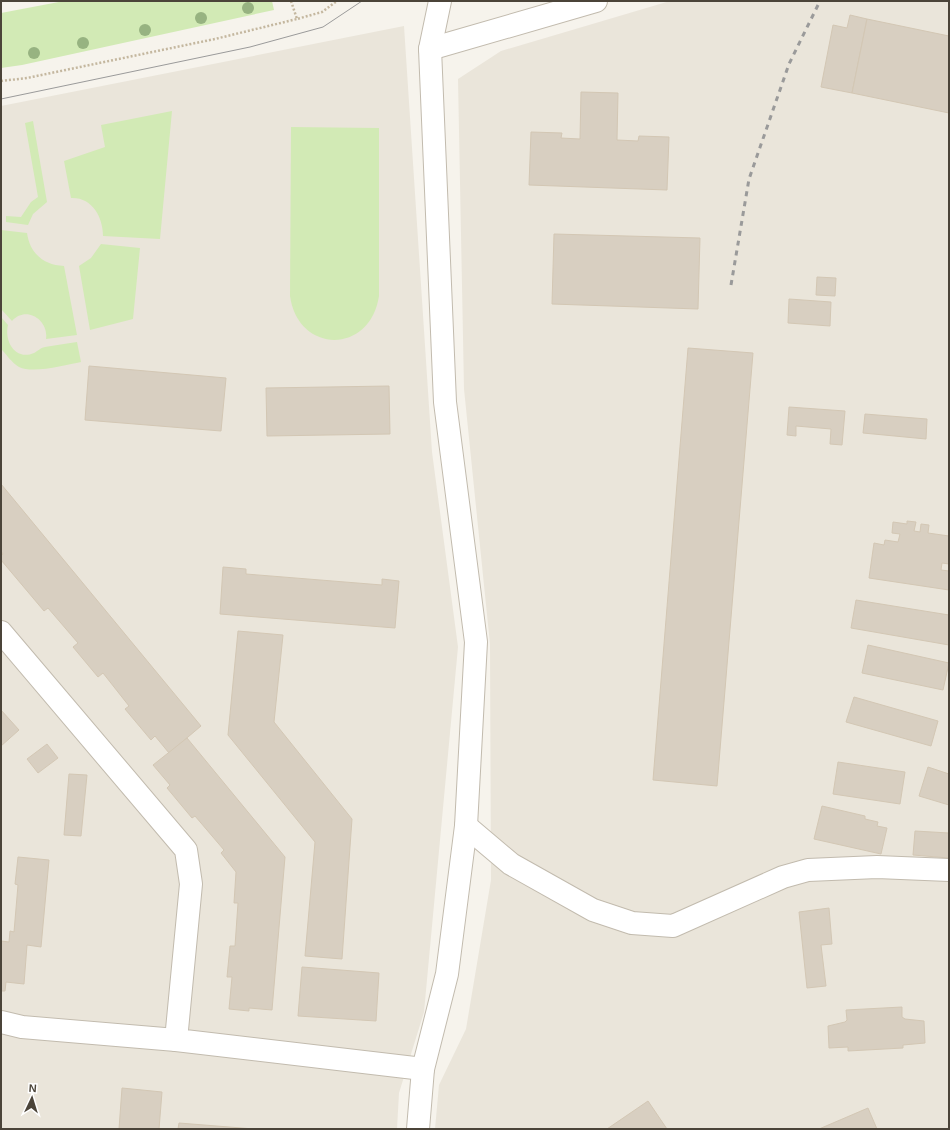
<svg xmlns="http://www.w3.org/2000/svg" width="950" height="1130" font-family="Arial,sans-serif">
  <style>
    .residential { fill: #eae5da }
    .green { fill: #d2eab5 }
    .building { fill: #d8cfc1; stroke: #d3c7b4 }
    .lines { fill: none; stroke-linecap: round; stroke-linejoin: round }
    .street-casing { stroke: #c2bbae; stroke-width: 24 }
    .path { stroke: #c4b79f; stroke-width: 2.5; stroke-dasharray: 2 2; stroke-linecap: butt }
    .street { stroke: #fff; stroke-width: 22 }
    .tram { stroke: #9a9a9a; stroke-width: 1 }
    .rail { stroke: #9a9a9a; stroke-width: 3; stroke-dasharray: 5 5; stroke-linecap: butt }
    .tree { fill: #97b381 }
  </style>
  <rect width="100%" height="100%" fill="#f6f3ec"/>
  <g class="residential">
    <path d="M670,1H949V1129H435L439,1085L466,1029L491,880L490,644L464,389L458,79L501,51Z"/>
    <path d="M404,26L432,452L458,647L424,1012L399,1093L397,1129H1V106Z"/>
  </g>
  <g class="green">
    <path d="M64,1H272L274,10L22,65L1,68V13Z"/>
    <path d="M172,111L160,239L103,236C103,217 92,197 71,198L64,161L105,147L101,125Z"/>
    <path d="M33,121L47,202L33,214L28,225L6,222V216L21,217L31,202L38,197L25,123Z"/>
    <path d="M291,127L379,128V296C370,355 298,354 290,296Z"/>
    <path d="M1,230L27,233C30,254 44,265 64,266L77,335L46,339C49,320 26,305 12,321L1,309Z"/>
    <path d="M101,244L140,248L133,319L90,330L79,266L91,258Z"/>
    <path d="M1,317L8,325C4,341 15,361 34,353C38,351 40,348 45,347C55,345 66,344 77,342L81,362C66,365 33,374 19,367C12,363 6,354 1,349Z"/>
  </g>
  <g class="building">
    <path d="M850,15L867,19L852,93L821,87L833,25L847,28Z"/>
    <path d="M867,19L949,36V113L852,93Z"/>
    <path d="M581,92L618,93L617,140L638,141L639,136L669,137L667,190L529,185L531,132L562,133L561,138L580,139Z"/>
    <path d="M554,234L700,238L698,309L552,304Z"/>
    <path d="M817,277L836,278L835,296L816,295Z"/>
    <path d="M789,299L831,302L830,326L788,323Z"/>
    <path d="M688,348L753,353L717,786L653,780Z"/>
    <path d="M89,366L226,378L221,431L85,420Z"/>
    <path d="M389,386L390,434L267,436L266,388Z"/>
    <path d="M789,407L845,411L842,445L830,444L831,429L796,426V436L787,435Z"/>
    <path d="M865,414L927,419L926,439L863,433Z"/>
    <path d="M1,484L201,726L169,753L155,736L151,740L125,709L129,706L103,673L98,677L73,647L78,643L48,608L44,611L1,560V556L3,554L1,551Z"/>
    <path d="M907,521L916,522L914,531L920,532L921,524L929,525L928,533L949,536V564L942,563L941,570L949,571V590L869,578L874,543L884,545L885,540L898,542L900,534L892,533L893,522L907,524Z"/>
    <path d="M223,567L246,569V574L382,585V579L399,581L395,628L220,614Z"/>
    <path d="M856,600L949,615V645L851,628Z"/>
    <path d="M238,631L283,635L274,722L352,819L342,959L305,956L315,842L228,735Z"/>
    <path d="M868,645L949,663L943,690L862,673Z"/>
    <path d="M854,697L938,721L931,746L846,722Z"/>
    <path d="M1,710L19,730L1,746Z"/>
    <path d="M187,738L285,857L272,1010L249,1008V1011L229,1009L232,977H227L230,946H235L238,903H234L236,872L221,853L224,850L195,816L192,818L167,788L170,785L153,765Z"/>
    <path d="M47,744L58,758L38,773L27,759Z"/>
    <path d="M838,762L905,772L900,804L833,794Z"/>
    <path d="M928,767L949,774V805L919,796Z"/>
    <path d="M69,774L87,775L81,836L64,835Z"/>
    <path d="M822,806L865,816V819L878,822L877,826L887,828L881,854L814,839Z"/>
    <path d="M915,831L949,833V858L913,855Z"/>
    <path d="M18,857L49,860L41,947L27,945L24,984L6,982L5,991H1V941L9,942L10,931L14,932L18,885L15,884Z"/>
    <path d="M829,908L832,944L821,945L826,986L807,988L799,912Z"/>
    <path d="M302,967L379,973L376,1021L298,1016Z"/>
    <path d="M902,1007V1017L905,1019L924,1021L925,1043L903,1045V1048L848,1051V1047L829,1048L828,1026L845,1022L847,1020L846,1010Z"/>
    <path d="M122,1088L162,1092L159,1129H119Z"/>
    <path d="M648,1101L667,1129H607Z"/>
    <path d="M868,1108L877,1129H819Z"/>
    <path d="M179,1123L254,1129H178Z"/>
  </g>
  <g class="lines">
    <defs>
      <g id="street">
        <path d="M430,49L596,1"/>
        <path d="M1,632L186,850L191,884L176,1040L423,1069"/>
        <path d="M466,826L511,864L593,910L632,923L673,926L783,877L808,870L877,867L949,870"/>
        <path d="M1,1022L22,1027L176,1040"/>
        <path d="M418,1129L423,1069L447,974L466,826L476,642L445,402L430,49L440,1"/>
      </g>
    </defs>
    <use href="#street" class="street-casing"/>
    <g class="path">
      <path d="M291,1L297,19L322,12L337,1"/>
      <path d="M1,81L27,78L215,39L297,19"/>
    </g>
    <use href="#street" class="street"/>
    <path class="tram" d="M1,99L250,47L323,27L362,1"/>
    <path class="rail" d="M731,285L749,179L789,64L820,1"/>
  </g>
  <g class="tree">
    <circle cx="248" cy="8" r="6"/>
    <circle cx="201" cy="18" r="6"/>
    <circle cx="145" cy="30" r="6"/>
    <circle cx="83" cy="43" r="6"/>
    <circle cx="34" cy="53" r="6"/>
  </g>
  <rect width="950" height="1130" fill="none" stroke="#4b4439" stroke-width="4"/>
  <g transform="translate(32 1098) rotate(4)" stroke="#ffffff" stroke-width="3" paint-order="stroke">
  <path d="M0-3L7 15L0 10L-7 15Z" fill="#4b4439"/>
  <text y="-6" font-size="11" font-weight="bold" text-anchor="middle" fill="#4b4439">N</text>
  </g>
</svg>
